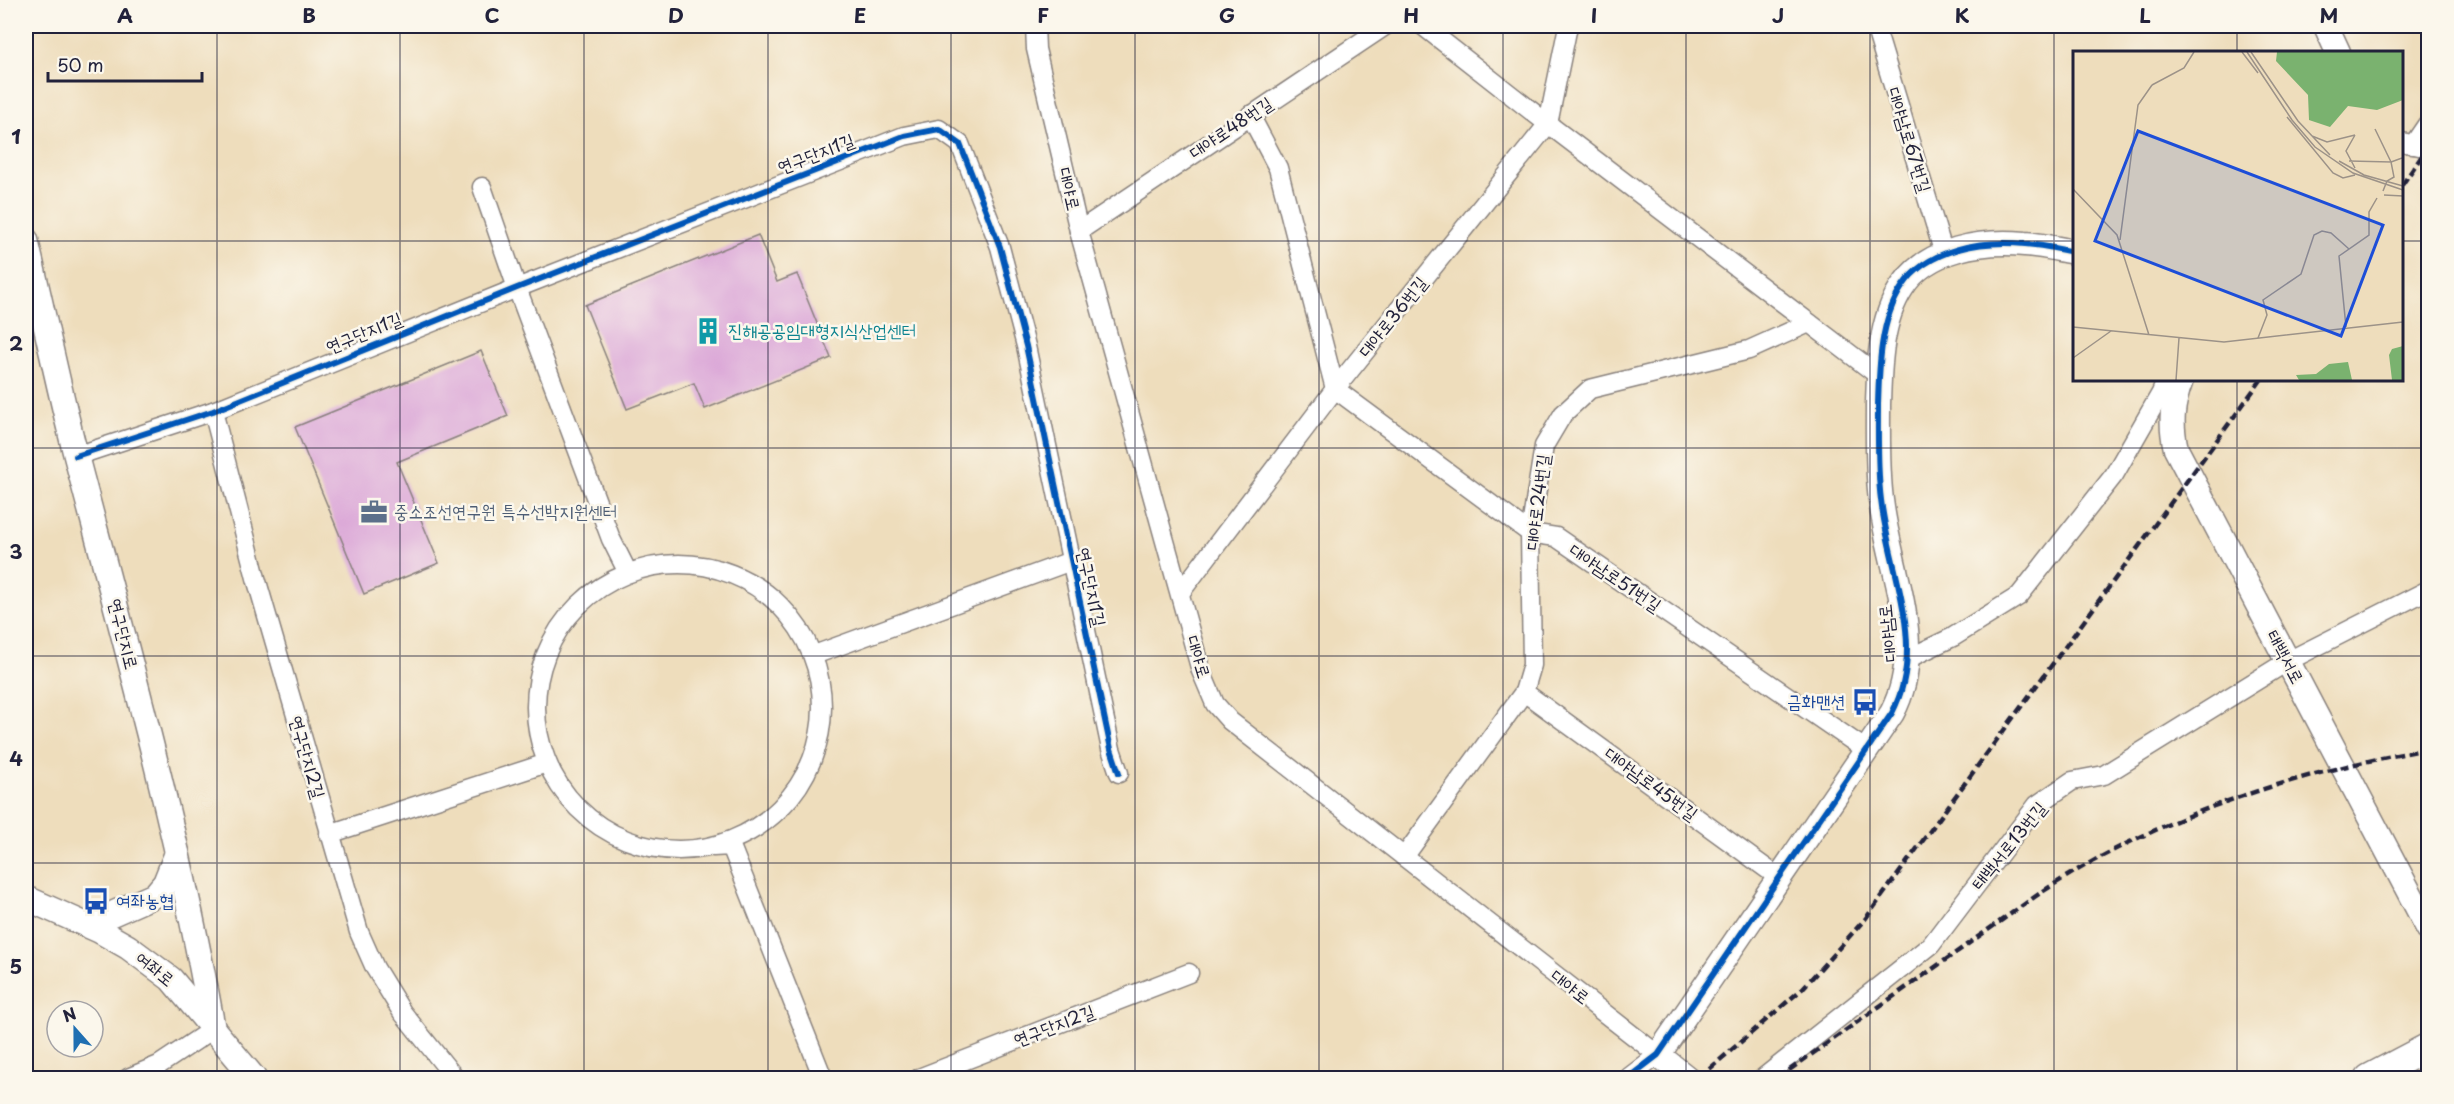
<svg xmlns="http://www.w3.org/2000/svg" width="2454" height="1104" font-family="'Playpen Sans','Poor Story',sans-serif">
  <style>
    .building { fill: #dca9d8 }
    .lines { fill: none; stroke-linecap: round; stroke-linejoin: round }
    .street-casing { stroke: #88807c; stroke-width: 21 }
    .secondary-casing { stroke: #88807c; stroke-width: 27 }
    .primary-casing { stroke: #88807c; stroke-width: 30 }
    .street { stroke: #fff; stroke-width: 18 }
    .secondary { stroke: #fff; stroke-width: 24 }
    .primary { stroke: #fff; stroke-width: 27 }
    .rail { stroke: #22223b; stroke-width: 4.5; stroke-dasharray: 9 4.5; stroke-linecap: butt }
    .cycleway-casing { stroke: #fbf7ec; stroke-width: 10 }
    .cycleway { stroke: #0057b8; stroke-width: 6 }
    .grid { fill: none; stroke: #22223b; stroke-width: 1.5; stroke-opacity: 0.55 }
    .labels { text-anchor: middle; stroke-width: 5; stroke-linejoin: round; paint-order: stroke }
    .street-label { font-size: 18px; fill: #22223b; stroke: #fbf7ec }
    .culture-label { font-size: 18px; fill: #0d838f; stroke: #fbf7ec; text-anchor: start }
    .service-label { font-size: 18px; fill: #4e5e75; stroke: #fbf7ec; text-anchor: start }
    .transit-label { font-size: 18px; fill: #164399; stroke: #fbf7ec; text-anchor: end }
    .inset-road { fill: none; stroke: #9c9288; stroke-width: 1.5 }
    .view { fill: #1d4ed8; fill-opacity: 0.15; stroke: #1d4ed8; stroke-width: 3 }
    .inset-edge { fill: none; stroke: #22223b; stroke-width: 3 }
    .neatline { fill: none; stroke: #22223b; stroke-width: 2 }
    .grid-label { font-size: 20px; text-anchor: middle; font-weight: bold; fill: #22223b }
  </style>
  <rect width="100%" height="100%" fill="#fbf7ec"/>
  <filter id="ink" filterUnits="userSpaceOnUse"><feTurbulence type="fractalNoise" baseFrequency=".0167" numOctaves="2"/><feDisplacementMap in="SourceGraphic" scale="12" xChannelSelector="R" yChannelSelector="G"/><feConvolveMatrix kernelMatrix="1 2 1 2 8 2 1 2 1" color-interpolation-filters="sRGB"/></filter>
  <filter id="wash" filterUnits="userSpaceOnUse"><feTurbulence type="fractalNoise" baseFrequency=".008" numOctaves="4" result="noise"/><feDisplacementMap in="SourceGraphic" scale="24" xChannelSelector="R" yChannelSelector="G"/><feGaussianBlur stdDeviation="1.35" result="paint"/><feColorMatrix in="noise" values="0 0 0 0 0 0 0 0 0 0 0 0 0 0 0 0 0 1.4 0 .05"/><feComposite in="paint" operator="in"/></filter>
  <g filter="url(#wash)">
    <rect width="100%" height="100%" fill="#eeddbc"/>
    <g id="blocks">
      <g class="building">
        <path d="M758,235L777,282L797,274L831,358L705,409L694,383L627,409L585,305Z"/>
        <path d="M481,351L508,416L397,462L439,563L364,594L295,427Z"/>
      </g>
    </g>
  </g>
  <g filter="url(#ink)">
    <use href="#blocks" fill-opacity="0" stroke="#88807c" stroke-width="1.5"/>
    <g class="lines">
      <defs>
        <g id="street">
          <path d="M1035,26L1036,49L1079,231L1201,671L1215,704L1230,721L1658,1055L1628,1078"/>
          <path d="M1423,26L1548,124L1879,376"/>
          <path d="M1875,26L1944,254"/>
          <path d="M1250,115L1278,168L1335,389L1530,533L1556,537L1866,750"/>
          <path d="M2402,142L2428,148"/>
          <path d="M2413,145L2428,123"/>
          <path d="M482,187L517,288L611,539L628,573"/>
          <path d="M1079,231L1385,26"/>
          <path d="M213,411L256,578L359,932L375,968L402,1012L455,1078"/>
          <path d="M76,456L213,411L517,288L904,136L939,129L960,144L1000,247L1026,346L1111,749L1119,773"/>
          <circle cx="679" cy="707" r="143"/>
          <path d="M1180,593L1335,389L1548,124L1568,26"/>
          <path d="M814,655L1071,561"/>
          <path d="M1907,659L1953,637L2019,596L2114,475L2161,393L2166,380"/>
          <path d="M1524,692L1778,877"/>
          <path d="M329,834L547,763"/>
          <path d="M713,847L731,846L823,1078"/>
          <path d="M1404,857L1524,692L1532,665L1530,533L1544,446L1563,414L1590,389L1749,350L1809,323"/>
          <path d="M128,1078L159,1065L213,1029"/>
          <path d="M919,1078L1189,973"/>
          <path d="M1763,1078L1931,945L2037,805L2072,781L2104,775L2288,661L2428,590"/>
        </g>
        <g id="secondary">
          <path d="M2326,26L2338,52"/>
          <path d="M26,240C43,312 58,385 76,456C126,646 179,836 213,1029"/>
          <path d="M2181,380C2172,404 2170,423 2176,449L2428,928"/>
          <path d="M26,898L100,931L128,947L171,979L254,1078"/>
          <path d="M87,925L155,895L165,883L177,853"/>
          <path d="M1687,1078L1658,1055L1892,713C1928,645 1889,571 1881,500C1877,469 1878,437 1878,405C1879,367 1880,320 1902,287C1927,248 1983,240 2025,244C2042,245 2058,249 2074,252"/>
        </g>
        <path id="primary" d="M2369,1078L2428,1047"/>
      </defs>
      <use href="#street" class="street-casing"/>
      <use href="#secondary" class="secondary-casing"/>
      <use href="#primary" class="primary-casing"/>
      <use href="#street" class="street"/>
      <use href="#secondary" class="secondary"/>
      <use href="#primary" class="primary"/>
      <g class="rail">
        <path d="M2402,185L2428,147"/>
        <path d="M1699,1078L1802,989L1866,918L2261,380"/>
        <path d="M1778,1078L2036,896C2153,817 2291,774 2428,749"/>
      </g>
      <defs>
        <g id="cycleway">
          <path d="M76,456L213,411L517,288L904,136L939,129L960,144L1000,247L1026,346L1111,749L1119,773"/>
          <path d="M1628,1078L1658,1055L1892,713C1928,645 1889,571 1881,500C1877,469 1878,437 1878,405C1879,367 1880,320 1902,287C1927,248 1983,240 2025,244C2042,245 2058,249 2074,252"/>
        </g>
      </defs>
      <use href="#cycleway" class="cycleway-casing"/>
      <use href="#cycleway" class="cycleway"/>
    </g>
  </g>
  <path class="grid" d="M217,26V1078M400,26V1078M584,26V1078M768,26V1078M951,26V1078M1135,26V1078M1319,26V1078M1503,26V1078M1686,26V1078M1870,26V1078M2054,26V1078M2237,26V52M26,241H2074M2402,241H2428M2237,380V1078M26,448H2428M26,656H2428M26,863H2428"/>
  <defs>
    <symbol id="building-bare" viewBox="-9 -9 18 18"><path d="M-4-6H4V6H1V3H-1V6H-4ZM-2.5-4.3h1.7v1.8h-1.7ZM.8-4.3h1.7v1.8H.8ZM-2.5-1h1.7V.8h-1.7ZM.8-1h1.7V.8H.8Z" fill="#0f9aa8" stroke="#fbf7ec" stroke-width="2.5" paint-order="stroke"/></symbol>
    <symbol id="office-bare" viewBox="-9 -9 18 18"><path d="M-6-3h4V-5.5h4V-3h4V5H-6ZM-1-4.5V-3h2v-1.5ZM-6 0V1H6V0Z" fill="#5c6f8a" stroke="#fbf7ec" stroke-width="2.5" paint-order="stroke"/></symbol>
    <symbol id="bus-bare" viewBox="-9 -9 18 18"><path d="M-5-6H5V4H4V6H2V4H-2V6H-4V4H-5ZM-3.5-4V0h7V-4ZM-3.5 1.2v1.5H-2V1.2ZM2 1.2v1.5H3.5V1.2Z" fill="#1a4fb4" stroke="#fbf7ec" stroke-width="2.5" paint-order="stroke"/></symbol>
  </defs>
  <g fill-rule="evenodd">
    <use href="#building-bare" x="689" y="312" width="38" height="38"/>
    <use href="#office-bare" x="355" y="493" width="38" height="38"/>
    <use href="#bus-bare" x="1846" y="683" width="38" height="38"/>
    <use href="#bus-bare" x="77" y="882" width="38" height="38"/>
  </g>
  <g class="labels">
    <g class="street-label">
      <text transform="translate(1231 128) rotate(-34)" y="6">대야로48번길</text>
      <text transform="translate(1909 140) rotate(73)" y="6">대야남로67번길</text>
      <text transform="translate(816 154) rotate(-21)" y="6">연구단지1길</text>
      <text transform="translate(1069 189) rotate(77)" y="6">대야로</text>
      <text transform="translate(1393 317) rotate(-51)" y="6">대야로36번길</text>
      <text transform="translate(364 333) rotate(-22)" y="6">연구단지1길</text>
      <text transform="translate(1538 502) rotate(-83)" y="6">대야로24번길</text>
      <text transform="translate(1615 578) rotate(34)" y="6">대야남로51번길</text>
      <text transform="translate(1091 587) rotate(78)" y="6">연구단지1길</text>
      <text transform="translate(1888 633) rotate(-96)" y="6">대야남로</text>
      <text transform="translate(123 634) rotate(76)" y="6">연구단지로</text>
      <text transform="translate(1198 657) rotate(73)" y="6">대야로</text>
      <text transform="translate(2285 657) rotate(62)" y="6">태백서로</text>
      <text transform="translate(307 757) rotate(74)" y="6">연구단지2길</text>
      <text transform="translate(1651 784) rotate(36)" y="6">대야남로45번길</text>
      <text transform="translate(2009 846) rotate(-51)" y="6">태백서로13번길</text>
      <text transform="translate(155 969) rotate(39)" y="6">여좌로</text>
      <text transform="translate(1570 987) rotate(38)" y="6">대야로</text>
      <text transform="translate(1054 1026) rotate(-21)" y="6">연구단지2길</text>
    </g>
    <g class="culture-label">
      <text x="728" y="337">진해공공임대형지식산업센터</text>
    </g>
    <g class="service-label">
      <text x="394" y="518">중소조선연구원 특수선박지원센터</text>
    </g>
    <g class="transit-label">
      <text x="1845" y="708">금화맨션</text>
      <text x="116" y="907" text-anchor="start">여좌농협</text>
    </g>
  </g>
  <g transform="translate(2073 51)">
    <rect width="330" height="330" fill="#eeddbc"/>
    <path d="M204,1H330V49L304,59L275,55L257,76L236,69L235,44L203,10ZM330,295V329H319L316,304L319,298ZM275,311L279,329H226L223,324L243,323L256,313Z" fill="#7ab26f"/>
    <path class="inset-road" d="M169,1L185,22M174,1L219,69L242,96L280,122L330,139M178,1L225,70L257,104M79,34L111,17L121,1M214,66L260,122L270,127L282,124M239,85L254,91L282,84M266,110L291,124L330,135M276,110L318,111L302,78M282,117L273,100L282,84M0,138L44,184L76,284M310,140L314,130L321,126L318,111L329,107M311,144L330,145M47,189L65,54L79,34M0,276L151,291L330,271M273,276L266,205L296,184V161L304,147M185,287L194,264L190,249L228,223L241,184L249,180L258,182L276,198M0,307L38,280M103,329L106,287"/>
    <path class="view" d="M65,80L310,174L268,285L22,190Z"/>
    <rect width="330" height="330" class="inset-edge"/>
  </g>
  <rect width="2454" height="1104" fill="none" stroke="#fbf7ec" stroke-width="66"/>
  <g transform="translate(75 1029) rotate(339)"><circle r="28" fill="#fbf7ec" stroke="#a4a2a5" stroke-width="1.5"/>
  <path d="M0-4.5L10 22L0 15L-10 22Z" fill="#1f6fb2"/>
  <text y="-9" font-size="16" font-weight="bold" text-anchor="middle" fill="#22223b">N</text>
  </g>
  <path d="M48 72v9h154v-9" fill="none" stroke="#22223b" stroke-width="3"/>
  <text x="57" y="72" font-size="18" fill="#22223b" stroke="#fbf7ec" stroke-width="4.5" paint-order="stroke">50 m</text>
  <rect x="33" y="33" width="2388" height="1038" class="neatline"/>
  <g class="grid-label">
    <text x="125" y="23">A</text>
    <text x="309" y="23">B</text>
    <text x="492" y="23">C</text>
    <text x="676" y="23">D</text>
    <text x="860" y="23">E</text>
    <text x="1043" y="23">F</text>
    <text x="1227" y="23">G</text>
    <text x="1411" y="23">H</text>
    <text x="1594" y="23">I</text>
    <text x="1778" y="23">J</text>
    <text x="1962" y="23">K</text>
    <text x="2145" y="23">L</text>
    <text x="2329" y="23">M</text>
    <text x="16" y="144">1</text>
    <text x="16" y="351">2</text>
    <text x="16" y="559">3</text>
    <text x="16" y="766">4</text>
    <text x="16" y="974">5</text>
  </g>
</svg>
